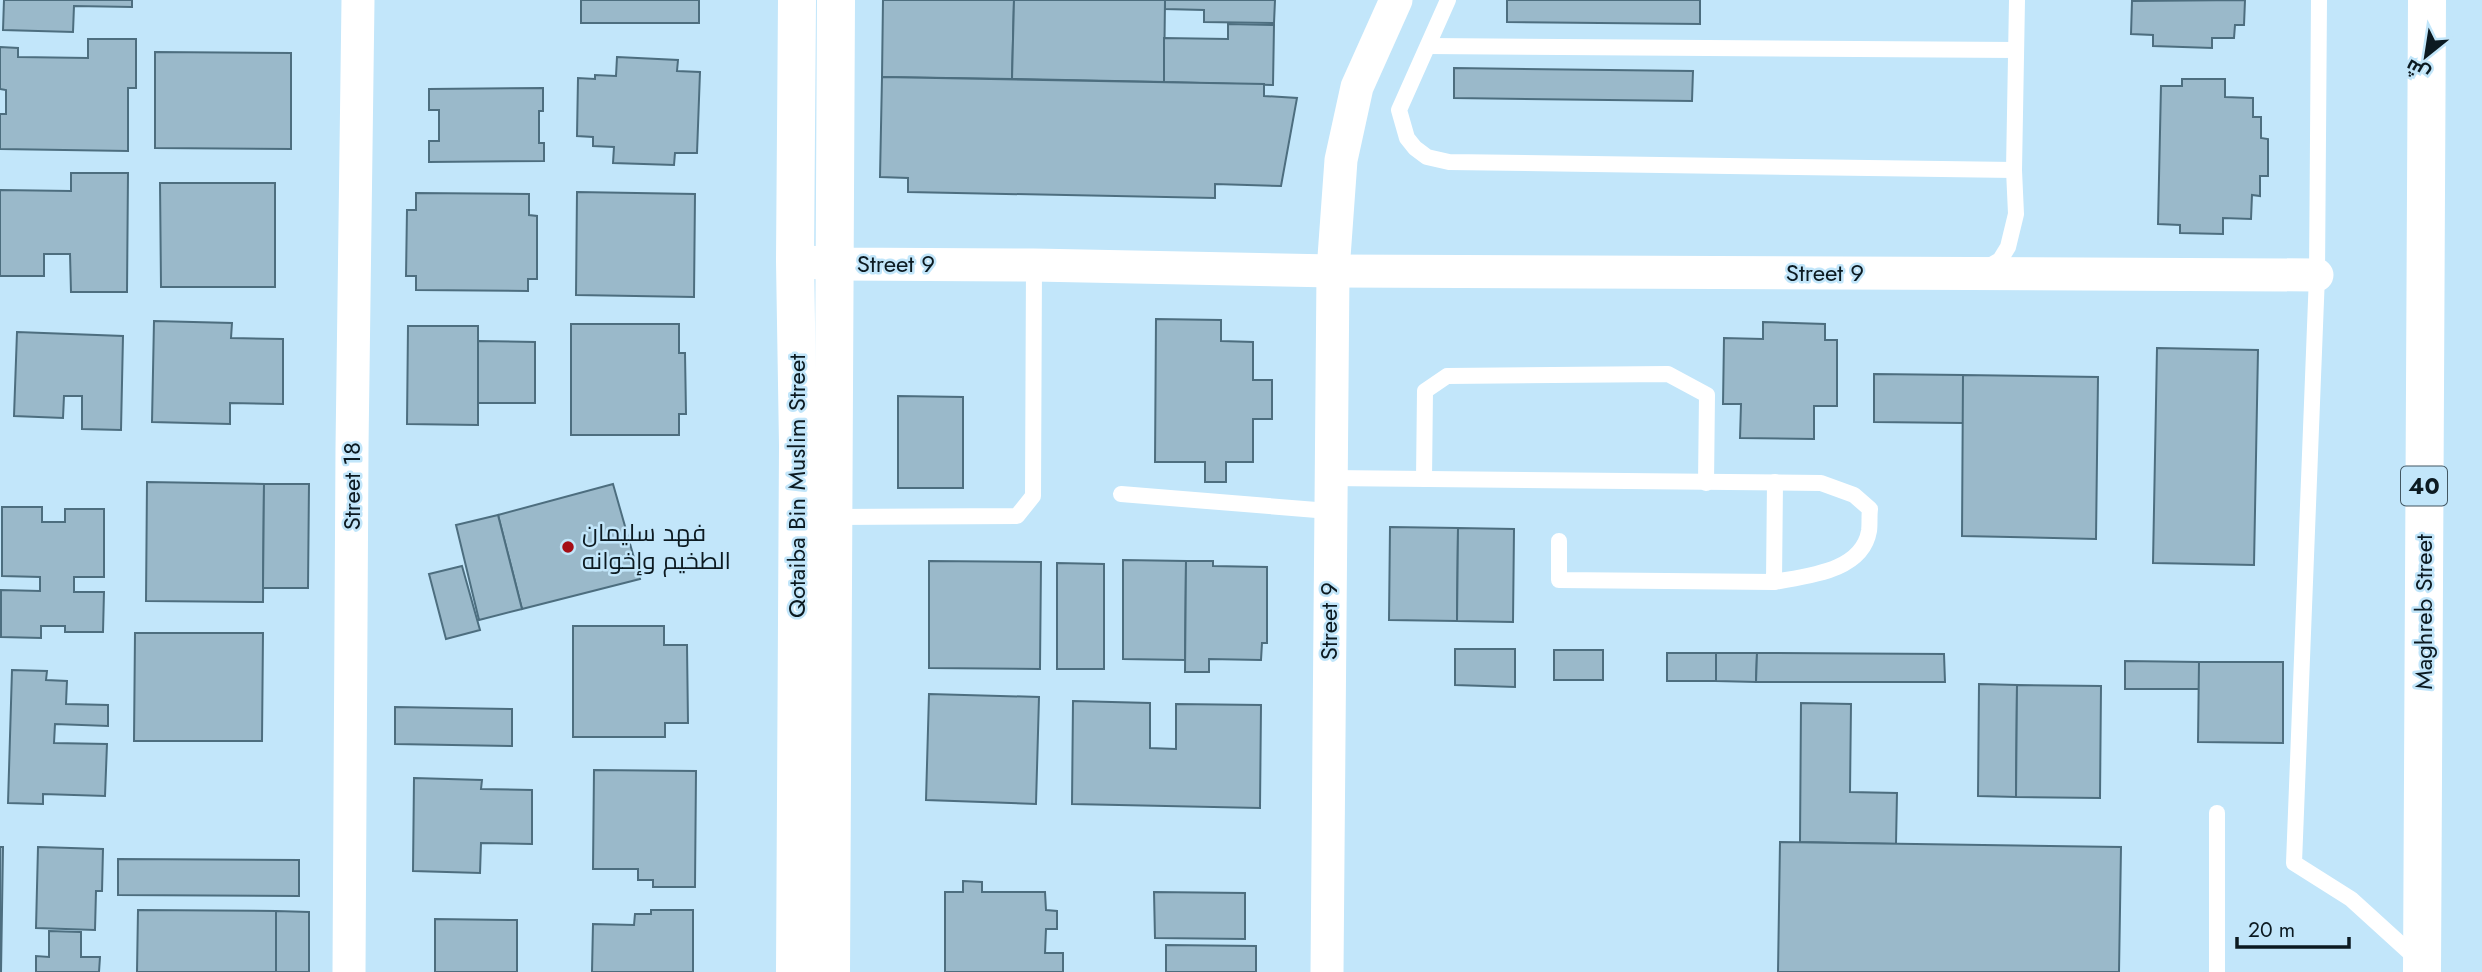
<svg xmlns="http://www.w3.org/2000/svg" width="2482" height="972" font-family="Jost,Cairo,sans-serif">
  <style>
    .building { fill: #9ab9ca; stroke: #4d6e7f; stroke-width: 2 }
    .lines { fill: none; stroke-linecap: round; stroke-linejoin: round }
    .lane { stroke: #fff; stroke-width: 16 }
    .street { stroke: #fff; stroke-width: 33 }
    .secondary { stroke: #fff; stroke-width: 38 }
    .highway { stroke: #fff; stroke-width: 38 }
    .poi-dot { fill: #a50e16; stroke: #c2e6fa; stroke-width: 2.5 }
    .labels { text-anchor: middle; stroke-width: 5; stroke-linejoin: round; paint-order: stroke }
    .shield { fill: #c2e6fa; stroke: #435762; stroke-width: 2 }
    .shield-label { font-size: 23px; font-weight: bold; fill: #0c1a21 }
    .street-label { font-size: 24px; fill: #0c1a21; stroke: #c2e6fa }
    .poi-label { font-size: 24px; fill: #0c1a21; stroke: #c2e6fa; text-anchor: start }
  </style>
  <rect width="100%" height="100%" fill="#c2e6fa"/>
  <g class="building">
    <path d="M4,0H132V7L74,6L73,32L3,30Z"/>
    <rect x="581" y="0" width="118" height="23"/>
    <path d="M883,0H1014L1012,79L882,77Z"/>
    <path d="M1014,0H1165L1164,82L1012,79Z"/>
    <path d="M1165,0H1275L1274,23L1204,22V10L1165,9Z"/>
    <path d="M1507,0H1700V24L1507,22Z"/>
    <path d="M2245,0L2244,25H2235L2234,38H2212V48L2153,46V35L2131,34L2132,1Z"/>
    <path d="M1228,24L1274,25L1273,85L1164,82V38L1228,39Z"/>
    <path d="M88,39H136V88H128V151L0,149V114H6V90L0,89V47L18,48V57L88,58Z"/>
    <path d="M155,52L291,53V149L155,148Z"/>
    <path d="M617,57L678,60L677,71L700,72L697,153H675L674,165L613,163L614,147L593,146V137L577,136L578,78L595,79V75L616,76Z"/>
    <path d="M1454,68L1693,71L1692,101L1454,98Z"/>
    <path d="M882,77L1264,84V96L1297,98L1281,186L1215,184V198L908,192V178L880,177Z"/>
    <path d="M2182,79H2225V97L2253,98V117H2261V138L2268,139V176H2260V196L2252,195L2251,219L2223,218V234L2180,233V225L2158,224L2161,86H2182Z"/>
    <path d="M543,88V111H539V143H544V161L429,162V141H439V110H429V89Z"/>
    <path d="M71,173H128L127,292H71L70,254H44V276H0V190L71,191Z"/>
    <path d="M160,183H275V287H161Z"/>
    <path d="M577,192L695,194L694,297L576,295Z"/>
    <path d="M416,193L529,194V215L537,216V279H528V291L416,290V276H406L407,210H416Z"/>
    <path d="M1156,319L1221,320V341L1253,342V380H1272V419H1253V462H1226V482H1205V462H1155Z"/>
    <path d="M154,321L232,323L231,338L283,339V404L230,403V424L152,422Z"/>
    <path d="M1763,322L1825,324V340H1837V406H1814V439L1740,438L1741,404H1723L1724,338L1763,339Z"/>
    <path d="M571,324H679V353H685L686,414H679V435H571Z"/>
    <path d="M408,326H478V425L407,424Z"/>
    <path d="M17,332L123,336L121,430L82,429V396H64L63,418L14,416Z"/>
    <path d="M478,341L535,342V403H478Z"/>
    <path d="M2157,348L2258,350L2254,565L2153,563Z"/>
    <path d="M1874,374L1963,375V423L1874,422Z"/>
    <path d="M1963,375L2098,377L2096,539L1962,536Z"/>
    <path d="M898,396L963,397V488H898Z"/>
    <path d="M147,482L264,484L263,602L146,601Z"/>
    <path d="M264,484H309L308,588H263Z"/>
    <path d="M613,484L640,579L522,609L498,515Z"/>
    <path d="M2,507H42V522H65V509H104V577H74V592H104L103,632H65V626H41V638L1,637V590L40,591V577L2,576Z"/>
    <path d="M498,515L522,609L479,620L456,525Z"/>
    <path d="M1390,527L1458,528L1457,621L1389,620Z"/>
    <path d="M1458,528L1514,529L1513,622L1457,621Z"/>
    <path d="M1123,560L1186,561L1185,660L1123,659Z"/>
    <path d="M929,561L1041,562L1040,669L929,668Z"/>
    <path d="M1186,561H1213V566L1267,567V643H1262L1261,660L1209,659V672H1185Z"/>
    <path d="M1057,563L1104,564V669H1057Z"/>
    <path d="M462,566L480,630L446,639L429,574Z"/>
    <path d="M573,626H664V645H687L688,723H665V737H573Z"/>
    <path d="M135,633H263L262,741H134Z"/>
    <path d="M1455,649H1515V687L1455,685Z"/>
    <rect x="1554" y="650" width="49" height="30"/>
    <rect x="1667" y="653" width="49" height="28"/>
    <path d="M1716,653H1757L1756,682L1716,681Z"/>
    <path d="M1757,653L1944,654L1945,682H1756Z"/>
    <path d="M2125,661L2199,662V689H2125Z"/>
    <path d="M2199,662H2283V743L2198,742Z"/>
    <path d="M12,670L47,671L46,680L67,681L66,704L108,705V726L55,724L54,743L107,744L105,796L43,794V804L8,803Z"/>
    <path d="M1979,684L2017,685L2016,797L1978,796Z"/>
    <path d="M2017,685L2101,686L2100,798L2016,797Z"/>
    <path d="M929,694L1039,697L1036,804L926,800Z"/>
    <path d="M1073,701L1150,703V748L1176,749V704L1261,705L1260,808L1072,804Z"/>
    <path d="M1801,703L1851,704L1850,792L1897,793L1896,844L1800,842Z"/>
    <path d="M395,707L512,709V746L395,744Z"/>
    <path d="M594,770L696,771L695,887H653V880H638V869H593Z"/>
    <path d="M414,778L482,780L481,789L532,790V844L481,843L480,873L413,871Z"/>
    <path d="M1780,842L2121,847L2119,972H1778Z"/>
    <path d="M0,847H3L1,972H0Z"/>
    <path d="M38,847L103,849L102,891H96L95,930L36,928Z"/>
    <path d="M118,859L299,860V896L118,895Z"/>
    <path d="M963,881L982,882V892H1045L1046,910L1057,911V929H1046L1045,953H1063V972H945V892H963Z"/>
    <path d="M1154,892L1245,893V939L1155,938Z"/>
    <path d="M138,910L276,911V972H137Z"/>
    <path d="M651,910H693V972H592L593,924L634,925L635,914H651Z"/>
    <path d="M276,911L309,912V972H276Z"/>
    <path d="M435,919L517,920V972H435Z"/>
    <path d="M49,931L81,932V957H100L99,972H36V956L49,957Z"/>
    <path d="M1166,945L1256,946V972H1166Z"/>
  </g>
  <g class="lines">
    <g class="lane">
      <path d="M1448,0L1399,110L1407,138L1415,148L1427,157L1449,162L2014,170"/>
      <path d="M2319,0L2317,275L2294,863L2351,899L2417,959"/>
      <path d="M1428,46L2016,50"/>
      <path d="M1986,268L2000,260L2008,247L2016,214L2014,170L2017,0"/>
      <path d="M1330,478L1821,483L1854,495L1870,509C1869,516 1870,524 1869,531C1862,572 1806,576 1774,582"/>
      <path d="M1424,479L1425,391L1447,376L1668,374L1707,395L1706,483"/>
      <path d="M1121,494L1329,511"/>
      <path d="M833,517L1017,516L1033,496L1034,265"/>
      <path d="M1559,541V580L1774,582L1775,482"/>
      <path d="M2217,972V813"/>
    </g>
    <g class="street">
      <path d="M808,262L835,264L1034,265L1333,271L2317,275"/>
      <path d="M349,972L352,448L358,0"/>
      <path d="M1327,972L1333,271L1341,160L1357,87L1396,0"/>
    </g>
    <g class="secondary">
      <path d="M795,972L798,446L795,261L797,0"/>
      <path d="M831,972L836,0"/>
    </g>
    <path class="highway" d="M2422,972L2427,0"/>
  </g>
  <circle class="poi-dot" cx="568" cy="547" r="7"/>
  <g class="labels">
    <rect class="shield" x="2401" y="466.5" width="46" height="39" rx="5"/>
    <g class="shield-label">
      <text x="2424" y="494">40</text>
    </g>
    <g class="street-label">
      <text x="896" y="272">Street 9</text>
      <text x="1825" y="281">Street 9</text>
      <text transform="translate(352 486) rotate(-90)" y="8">Street 18</text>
      <text transform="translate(797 486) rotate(-90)" y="8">Qotaiba Bin Muslim Street</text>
      <text transform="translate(2424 612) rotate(-90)" y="8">Maghreb Street</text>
      <text transform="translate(1329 621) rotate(-90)" y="8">Street 9</text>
    </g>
    <g class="poi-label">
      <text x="582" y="541">فهد سليمان<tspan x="582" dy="28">الطخيم وإخوانه</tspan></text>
    </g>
  </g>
  <g transform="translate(2426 56) rotate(210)" stroke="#c2e6fa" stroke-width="5" paint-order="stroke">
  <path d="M0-5L12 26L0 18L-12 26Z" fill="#0c1a21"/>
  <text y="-10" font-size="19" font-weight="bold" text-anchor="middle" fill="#0c1a21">ش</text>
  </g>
  <path d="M2237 937v10h112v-10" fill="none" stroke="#0c1a21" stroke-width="3.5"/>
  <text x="2248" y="937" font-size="21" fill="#0c1a21" stroke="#c2e6fa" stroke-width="5" paint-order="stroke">20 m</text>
</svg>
